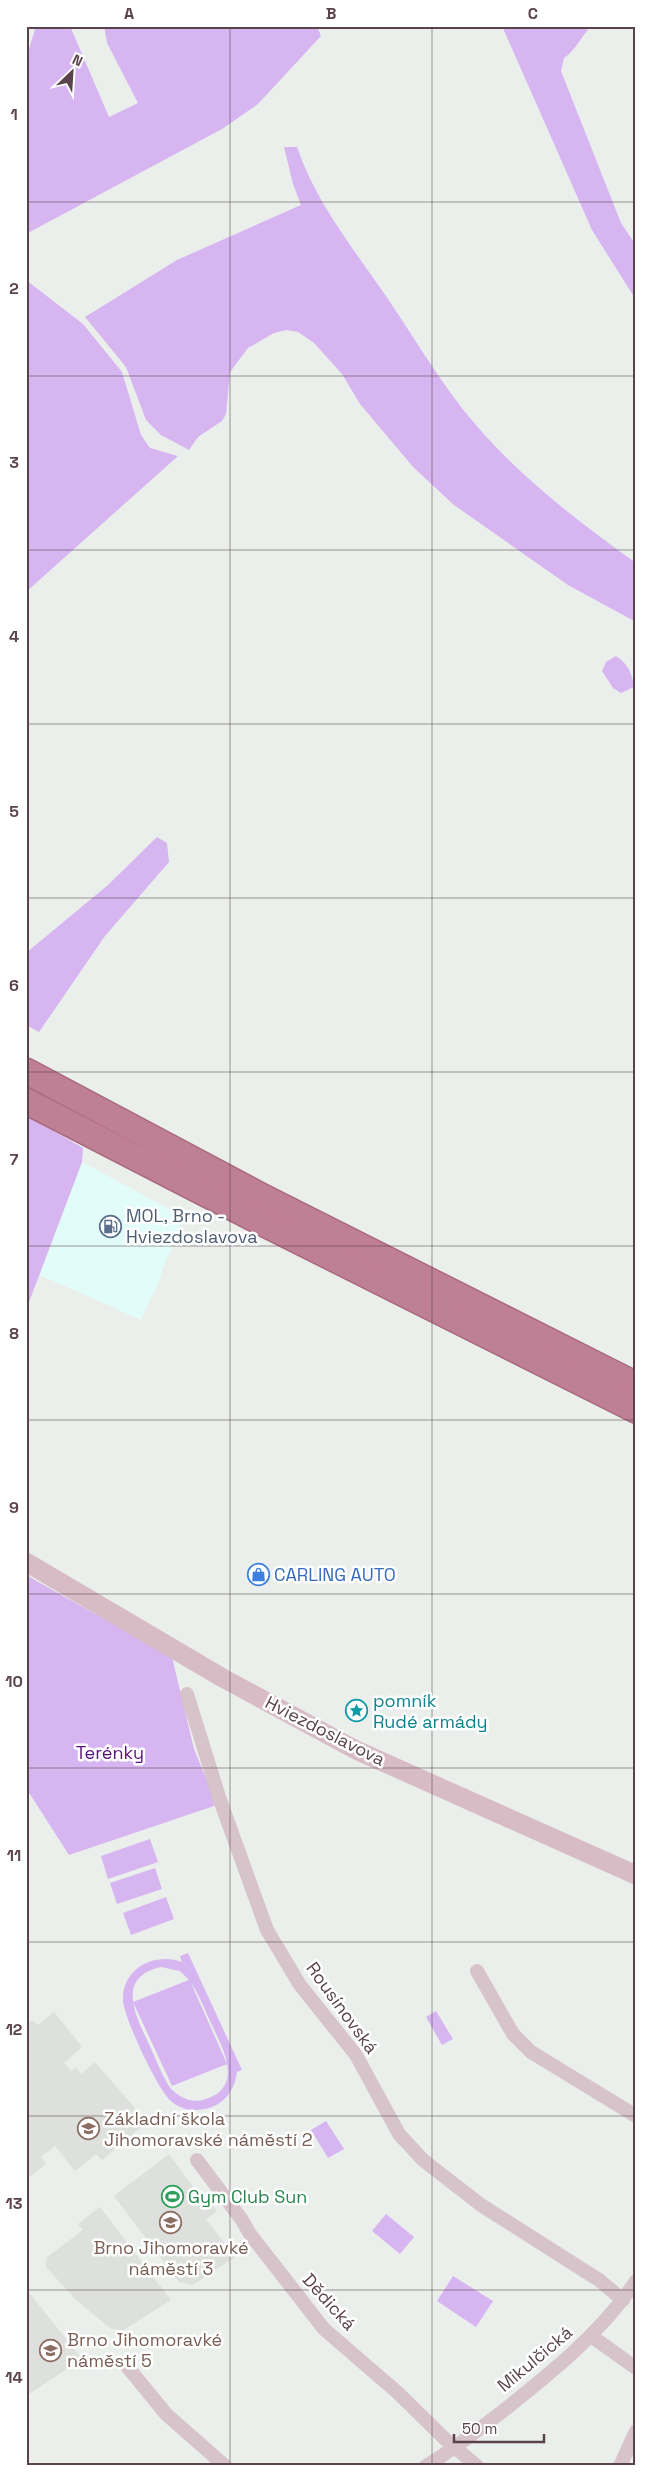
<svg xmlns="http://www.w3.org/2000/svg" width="662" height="2492" font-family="'Space Grotesk',sans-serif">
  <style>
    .commercial { fill: #e2fcf9 }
    .education { fill: #dde0dd }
    .green { fill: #d6b5f1; fill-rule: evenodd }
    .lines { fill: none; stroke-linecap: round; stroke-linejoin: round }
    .highway-casing { stroke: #aa6b7f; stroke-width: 28 }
    .street { stroke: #d7c4cb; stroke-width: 14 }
    .secondary { stroke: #d7bcc5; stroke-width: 19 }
    .highway { stroke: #bf7f94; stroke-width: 25 }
    .grid { fill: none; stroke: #5a434b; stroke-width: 1; stroke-opacity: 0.55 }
    .labels { text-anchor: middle; stroke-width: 5; stroke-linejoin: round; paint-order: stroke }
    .service-label { font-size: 18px; fill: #4e5e75; stroke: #fff; text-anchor: start }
    .shop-label { font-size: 18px; fill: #366cbe; stroke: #fff; text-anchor: start }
    .culture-label { font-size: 18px; fill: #0d838f; stroke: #fff; text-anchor: start }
    .street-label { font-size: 18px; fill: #5a434b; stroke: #fff }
    .park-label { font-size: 18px; fill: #59117e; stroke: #fff }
    .education-label { font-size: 18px; fill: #785e54; stroke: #fff; text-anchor: start }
    .leisure-label { font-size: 18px; fill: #27864d; stroke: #fff; text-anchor: start }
    .neatline { fill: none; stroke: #5a434b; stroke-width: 2 }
    .grid-label { font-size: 16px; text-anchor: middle; font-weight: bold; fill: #5a434b }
  </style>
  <rect width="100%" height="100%" fill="#ebefec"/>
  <path class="commercial" d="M82,1162L184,1217L161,1273L162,1274L141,1320L40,1275Z"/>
  <g class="education">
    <path d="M54,2012L82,2047L64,2063L71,2071L76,2067L81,2074L95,2062L147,2122L102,2160L96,2154L75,2171L55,2146L41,2157L46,2164L26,2180V2025L32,2020L38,2025Z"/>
    <path d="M169,2154L201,2198L205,2195L217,2211L206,2219L235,2257L193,2285L179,2282L114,2196Z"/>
    <path d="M100,2207L171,2300L122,2331L110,2328L76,2300L46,2267L47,2257L83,2230L78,2224Z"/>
    <path d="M27,2290L82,2359L26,2396V2291Z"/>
  </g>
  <g class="green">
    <path d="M36,26H70L109,117L138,103L107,43L104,26H317L321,36L258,104L222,129L26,234V59Z"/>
    <path d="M502,26H591C581,37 575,51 564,58L561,71L621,223L636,245V300L592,230Z"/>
    <path d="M284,147H297C315,200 349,243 381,289C412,333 441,385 476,425C522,479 579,522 636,563V622L568,585L454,505L414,468L360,404L342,374L314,343L298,332L287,330L274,333L248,348L230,372L226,414L222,421L198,437L189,450L161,435L146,420L126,367L85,317L177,260L301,205L293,184Z"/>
    <path d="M26,280L83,324L122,372L141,435L150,448L178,456L26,592Z"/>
    <path d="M616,656C628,664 632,673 634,687L621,693L613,688L602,671L606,662Z"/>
    <path d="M157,837L167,843L169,862L105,936L39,1032L26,1025V953L108,885Z"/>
    <path d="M26,1115L83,1148L82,1162L26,1310Z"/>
    <path d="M26,1575L172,1657L194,1749L217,1805L69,1855L26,1788Z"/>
    <path d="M150,1839L158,1862L108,1879L101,1856Z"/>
    <path d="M155,1868L162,1889L117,1904L110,1883Z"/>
    <path d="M166,1897L174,1919L131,1935L123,1913Z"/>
    <path d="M188,1953L242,2070L237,2072C235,2088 227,2101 212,2107C198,2112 183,2111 172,2102C159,2093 123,2016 123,2000C122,1968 155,1952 182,1962L180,1956ZM161,1967L180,1971L189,1980L133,2002L172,2086L227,2064L191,1983C199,1994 204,2008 210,2021C221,2045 246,2086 206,2099C192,2104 181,2098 171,2089C162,2076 156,2059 149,2044C136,2017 115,1977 161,1967Z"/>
    <path d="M436,2011L453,2039L442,2045L426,2017Z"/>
    <path d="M326,2121L344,2149L328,2158L311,2130Z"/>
    <path d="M386,2214L414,2237L400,2254L372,2231Z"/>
    <path d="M453,2276L493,2301L476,2327L437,2301Z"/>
  </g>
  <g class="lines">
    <defs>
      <g id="highway">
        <path d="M26,1071L261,1196L636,1385"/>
        <path d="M26,1101L251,1217L636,1410"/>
      </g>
    </defs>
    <use href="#highway" class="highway-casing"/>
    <g class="street">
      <path d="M187,1694L220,1800L267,1930L300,1985L356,2055L399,2134L423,2160L481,2205L599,2280L623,2300"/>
      <path d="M477,1971L513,2034L531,2052L636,2116"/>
      <path d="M197,2160L242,2220L250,2234L324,2329L397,2392L446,2440L477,2466"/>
      <path d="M591,2336L636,2368"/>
      <path d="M126,2365L166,2414L225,2466"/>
      <path d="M426,2466C453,2450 478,2430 503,2411C552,2372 601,2333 636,2281"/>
      <path d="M620,2466L636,2431"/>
    </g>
    <path class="secondary" d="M26,1562L221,1677L356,1750L636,1875"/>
    <use href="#highway" class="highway"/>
  </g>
  <path class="grid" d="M230,26V2466M432,26V2466M26,202H636M26,376H636M26,550H636M26,724H636M26,898H636M26,1072H636M26,1246H636M26,1420H636M26,1594H636M26,1768H636M26,1942H636M26,2116H636M26,2290H636"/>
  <defs>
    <symbol id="fuel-ring" viewBox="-11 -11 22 22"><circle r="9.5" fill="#fff" stroke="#5c6f8a" stroke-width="1.5"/><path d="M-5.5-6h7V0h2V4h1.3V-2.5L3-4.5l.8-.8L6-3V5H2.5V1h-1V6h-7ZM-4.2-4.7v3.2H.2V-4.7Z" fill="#5c6f8a"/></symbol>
    <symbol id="shop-ring" viewBox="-11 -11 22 22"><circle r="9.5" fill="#fff" stroke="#3f7fe0" stroke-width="1.5"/><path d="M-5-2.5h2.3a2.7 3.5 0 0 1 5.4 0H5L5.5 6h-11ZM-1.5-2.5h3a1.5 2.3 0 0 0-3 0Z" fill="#3f7fe0"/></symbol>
    <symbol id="sight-ring" viewBox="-11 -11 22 22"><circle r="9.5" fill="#fff" stroke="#0f9aa8" stroke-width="1.5"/><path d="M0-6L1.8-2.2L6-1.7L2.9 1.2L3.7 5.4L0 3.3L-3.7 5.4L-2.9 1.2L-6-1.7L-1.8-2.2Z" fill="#0f9aa8"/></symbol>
    <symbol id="school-ring" viewBox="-11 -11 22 22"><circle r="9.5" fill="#fff" stroke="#8d6e63" stroke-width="1.5"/><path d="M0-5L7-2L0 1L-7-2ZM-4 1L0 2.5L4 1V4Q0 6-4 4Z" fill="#8d6e63"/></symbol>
    <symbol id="stadium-ring" viewBox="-11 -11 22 22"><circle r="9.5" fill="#fff" stroke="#2e9e5b" stroke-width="1.5"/><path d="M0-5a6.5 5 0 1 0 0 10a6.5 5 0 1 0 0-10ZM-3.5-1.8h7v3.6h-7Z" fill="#2e9e5b"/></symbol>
  </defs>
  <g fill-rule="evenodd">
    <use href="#fuel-ring" x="98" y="1214" width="25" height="25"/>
    <use href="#shop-ring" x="246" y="1562" width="25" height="25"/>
    <use href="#sight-ring" x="344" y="1698" width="25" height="25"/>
    <use href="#school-ring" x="76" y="2116" width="25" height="25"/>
    <use href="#stadium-ring" x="160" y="2184" width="25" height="25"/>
    <use href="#school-ring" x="158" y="2210" width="25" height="25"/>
    <use href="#school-ring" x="38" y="2338" width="25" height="25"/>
  </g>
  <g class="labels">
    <g class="service-label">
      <text x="126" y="1222">MOL, Brno -<tspan x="126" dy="21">Hviezdoslavova</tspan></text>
    </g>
    <g class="shop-label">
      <text x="274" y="1581">CARLING AUTO</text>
    </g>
    <g class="culture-label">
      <text x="373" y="1707">pomník<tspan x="373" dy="21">Rudé armády</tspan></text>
    </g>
    <g class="street-label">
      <text transform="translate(325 1731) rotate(27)" y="6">Hviezdoslavova</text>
      <text transform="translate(342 2008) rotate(54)" y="6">Rousínovská</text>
      <text transform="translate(329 2302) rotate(48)" y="6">Dědická</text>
      <text transform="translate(535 2359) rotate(-40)" y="6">Mikulčická</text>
    </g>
    <g class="park-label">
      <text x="110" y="1759">Terénky</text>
    </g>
    <g class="education-label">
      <text x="104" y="2125">Základní škola<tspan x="104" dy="21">Jihomoravské náměstí 2</tspan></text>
      <text x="171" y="2254" text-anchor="middle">Brno Jihomoravké<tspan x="171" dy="21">náměstí 3</tspan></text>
      <text x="67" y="2346">Brno Jihomoravké<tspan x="67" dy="21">náměstí 5</tspan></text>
    </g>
    <g class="leisure-label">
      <text x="188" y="2203">Gym Club Sun</text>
    </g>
  </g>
  <rect width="662" height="2492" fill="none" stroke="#ffffff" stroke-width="55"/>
  <g transform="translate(72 72) rotate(25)" stroke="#ffffff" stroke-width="4" paint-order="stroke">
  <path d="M0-4L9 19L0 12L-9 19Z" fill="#5a434b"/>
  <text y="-8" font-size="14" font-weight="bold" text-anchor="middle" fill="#5a434b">N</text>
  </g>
  <path d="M454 2434v8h90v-8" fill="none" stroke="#5a434b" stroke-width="2.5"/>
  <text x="462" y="2434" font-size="15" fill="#5a434b" stroke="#ffffff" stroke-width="4" paint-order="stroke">50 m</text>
  <rect x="28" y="28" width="606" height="2436" class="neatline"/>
  <g class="grid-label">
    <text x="129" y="19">A</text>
    <text x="331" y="19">B</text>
    <text x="533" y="19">C</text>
    <text x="14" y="120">1</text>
    <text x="14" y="294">2</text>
    <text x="14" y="468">3</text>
    <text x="14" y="642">4</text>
    <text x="14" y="817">5</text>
    <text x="14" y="991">6</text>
    <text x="14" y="1165">7</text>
    <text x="14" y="1339">8</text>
    <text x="14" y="1513">9</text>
    <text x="14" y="1687">10</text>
    <text x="14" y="1861">11</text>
    <text x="14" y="2035">12</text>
    <text x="14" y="2209">13</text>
    <text x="14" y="2383">14</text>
  </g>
</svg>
